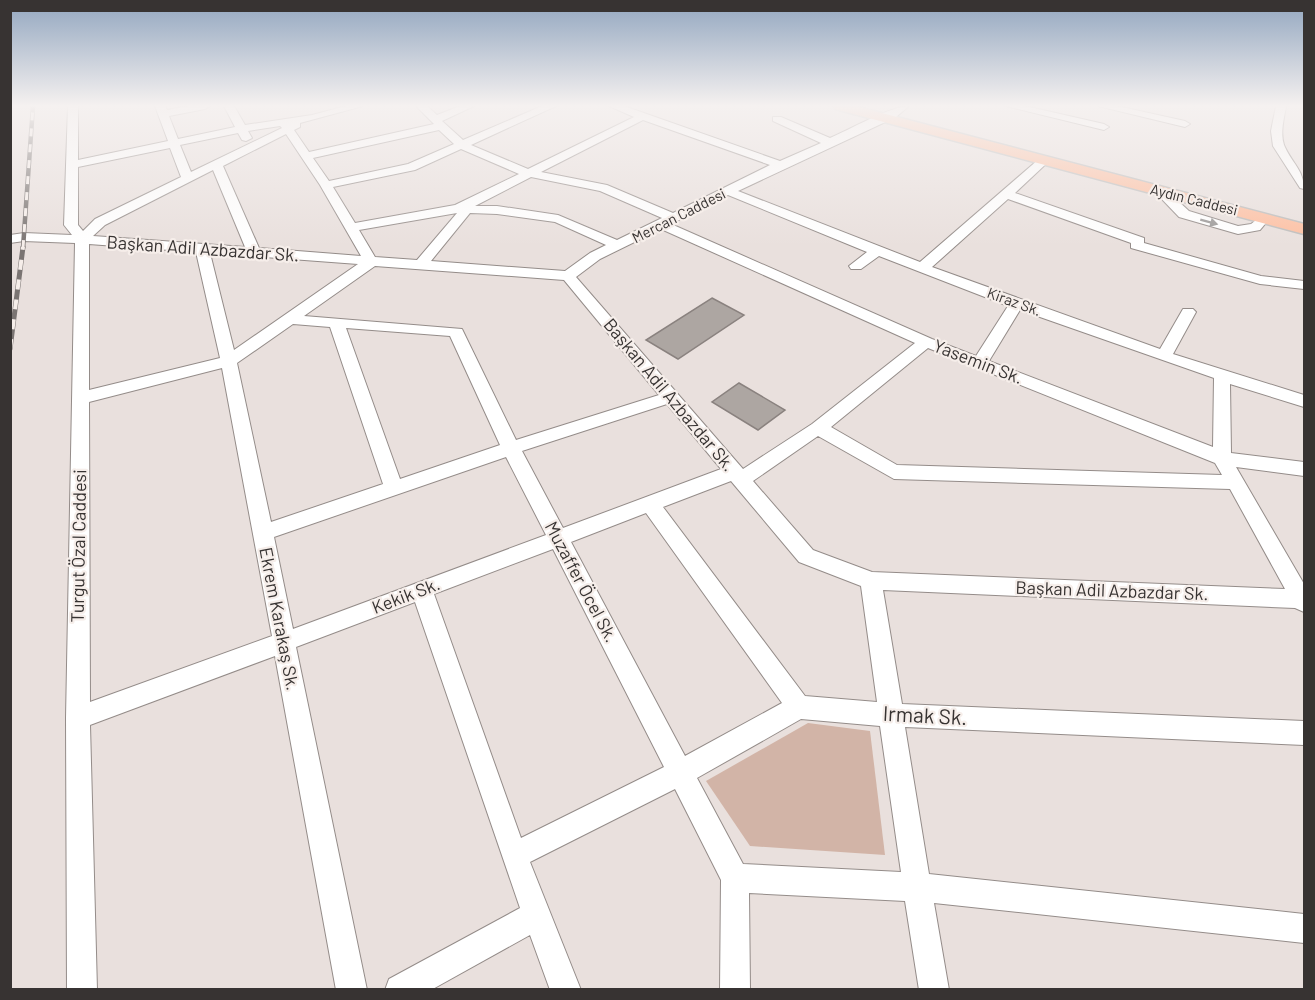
<svg xmlns="http://www.w3.org/2000/svg" width="1315" height="1000" font-family="Barlow,sans-serif">
  <style>
    .green { fill: #d2b4a7 }
    .building { fill: #ada6a2; stroke: #8a827f; stroke-width: 1.5 }
    .lines { fill: none; stroke-linecap: round; stroke-linejoin: round }
    .minor-casing { stroke: #948c89; stroke-width: 2 }
    .major-casing { stroke: #bfbebd; stroke-width: 3 }
    .minor { fill: #fff; fill-rule: evenodd }
    .major { fill: #fdc0a3; fill-rule: evenodd }
    .rail-far1-casing { stroke: #7a7472; stroke-width: 4.5 }
    .rail-casing { stroke: #7a7472; stroke-width: 5 }
    .rail-far1 { stroke: #f6eeea; stroke-width: 3; stroke-dasharray: 8; stroke-linecap: butt }
    .rail { stroke: #f6eeea; stroke-width: 4; stroke-dasharray: 10; stroke-linecap: butt }
    .oneway { fill: #9b9998 }
    .labels { text-anchor: middle; stroke-width: 4.5; stroke-linejoin: round; paint-order: stroke }
    .far-street-label { font-size: 15px; fill: #373332; stroke: #f6eeea }
    .street-label { font-size: 18px; fill: #373332; stroke: #f6eeea }
    .near-street-label { font-size: 21px; fill: #373332; stroke: #f6eeea }
  </style>
  <rect width="100%" height="100%" fill="#e9e0dd"/>
  <path class="green" d="M808,723L870,731L885,855L750,846L706,781Z"/>
  <g class="building">
    <path d="M712,298L744,315L678,359L646,340Z"/>
    <path d="M739,383L785,410L758,430L712,402Z"/>
  </g>
  <g class="lines">
    <defs>
      <g id="minor">
        <path d="M68,106H78V160L168,141L155,106H165L167,110L189,106H210L205,109L169,116L178,139L235,127L224,106H234L245,125L312,115L346,106H363L300,123V127L294,130L309,152L434,124L416,106H427L437,115L460,106H474L442,121L463,140L542,106H556L471,145L528,169L634,117L609,106H624L780,161L821,143L773,121V117H781L830,138C849,130 891,106 909,106L896,117L738,191L920,262L1039,159H1047V163L1015,193L1144,238V243L1261,276L1304,281V289L1260,284L1131,248V243L1008,199L932,267L1160,349L1183,309H1193L1196,312L1173,354L1304,395V407L1230,384L1231,453L1304,462V476L1236,467L1304,584V612L1295,608L883,590L902,704L1304,721V745L905,727L929,874L1304,914V943L934,903L949,990H919L905,901L749,893L750,990H720L721,880L675,789L530,862L581,990H550L530,935L431,990H385L389,979L520,908L415,602L296,647L367,990H336L275,656L90,725L97,990H67L66,718L75,243L24,241L10,243V235L24,233L72,235L64,225ZM643,120L770,165L673,213L607,185L541,172ZM280,126L282,128L191,172L180,145L238,133L242,140L246,141L252,138L248,131ZM439,130L454,144L408,164L329,181L313,158ZM286,134L320,185L361,256L259,248L223,166ZM170,148L181,177L95,219L83,231L78,225V167ZM461,149L519,174L455,205L355,223L333,187L415,170ZM213,170L245,247L93,236L105,225ZM531,177L600,191L662,218L617,240L558,215L497,206H475ZM728,195L867,252L849,266L851,269H861L879,256L1008,306L976,356L932,339L671,224ZM457,213L417,260L375,257L359,230ZM470,213L497,214L555,222L606,245L590,253L565,271L431,261ZM661,229L915,343L812,424L743,469L576,277L600,259ZM89,244L196,252L220,358L89,390ZM210,253L358,264L234,350ZM375,266L564,280L659,395L516,440L462,329L304,316ZM1020,310L1214,378L1213,447L989,361ZM293,324L330,327L383,484L271,522L237,363ZM346,328L450,336L500,445L400,479ZM928,348L1215,463L1222,475L897,465L831,427ZM222,368L272,636L90,702L89,402ZM667,404L721,469L563,528L522,451ZM818,436L894,479L1230,489L1285,589L872,572L813,550L753,481ZM506,457L546,535L293,629L274,537ZM731,481L799,562L861,586L877,702L805,696L663,507ZM646,513L782,703L685,756L571,542ZM553,549L664,767L521,838L434,594ZM801,719L880,726L901,872L743,864L697,778Z"/>
        <path d="M1006,106H1025L1104,124L1109,127L1104,130Z"/>
        <path d="M1098,106H1117L1185,121L1190,124L1185,127Z"/>
        <path d="M1276,106H1286C1284,119 1280,132 1284,145C1291,162 1304,170 1304,189L1300,188L1273,146L1271,131Z"/>
        <path d="M1161,188L1165,189L1189,211L1238,226L1251,224L1264,214L1270,218L1260,230L1238,234L1179,217L1155,192Z"/>
      </g>
      <path id="major" d="M834,106H855L1304,224V234L835,109Z"/>
    </defs>
    <use href="#minor" class="minor-casing"/>
    <use href="#major" class="major-casing"/>
    <use href="#minor" class="minor"/>
    <use href="#major" class="major"/>
    <defs>
      <path id="rail-far1" d="M23,248L33,106"/>
      <path id="rail" d="M10,349L23,247"/>
    </defs>
    <use href="#rail-far1" class="rail-far1-casing"/>
    <use href="#rail" class="rail-casing"/>
    <use href="#rail-far1" class="rail-far1"/>
    <use href="#rail" class="rail"/>
  </g>
  <defs><path id="oneway-solid" d="M-6-.8H1V-3.2L6.5 0L1 3.2V.8H-6Z" transform="scale(1.5)"/></defs>
  <use class="oneway" href="#oneway-solid" transform="translate(1209 222) rotate(15)"/>
  <linearGradient id="sky" x2="0" y2="1"><stop stop-color="#92a6bf"/><stop offset="0.43" stop-color="#f5f1f0"/><stop offset="1" stop-color="#f5f1f0" stop-opacity="0"/></linearGradient>
  <rect width="1315" height="246" fill="url(#sky)"/>
  <g class="labels">
    <g class="far-street-label">
      <text transform="translate(1194 200) rotate(14)" y="5">Aydın Caddesi</text>
      <text transform="translate(679 216) rotate(-27)" y="5">Mercan Caddesi</text>
      <text transform="translate(1014 302) rotate(20)" y="5">Kiraz Sk.</text>
    </g>
    <g class="street-label">
      <text transform="translate(203 249) rotate(4)" y="6">Başkan Adil Azbazdar Sk.</text>
      <text transform="translate(978 362) rotate(21)" y="6">Yasemin Sk.</text>
      <text transform="translate(669 395) rotate(50)" y="6">Başkan Adil Azbazdar Sk.</text>
      <text transform="translate(79 546) rotate(-89)" y="6">Turgut Özal Caddesi</text>
      <text transform="translate(581 582) rotate(62)" y="6">Muzaffer Öcel Sk.</text>
      <text transform="translate(1112 591) rotate(2)" y="6">Başkan Adil Azbazdar Sk.</text>
      <text transform="translate(406 596) rotate(-21)" y="6">Kekik Sk.</text>
      <text transform="translate(279 619) rotate(79)" y="6">Ekrem Karakaş Sk.</text>
    </g>
    <g class="near-street-label">
      <text transform="translate(925 716) rotate(3)" y="7">Irmak Sk.</text>
    </g>
  </g>
  <rect width="1315" height="1000" fill="none" stroke="#373332" stroke-width="24"/>
</svg>
